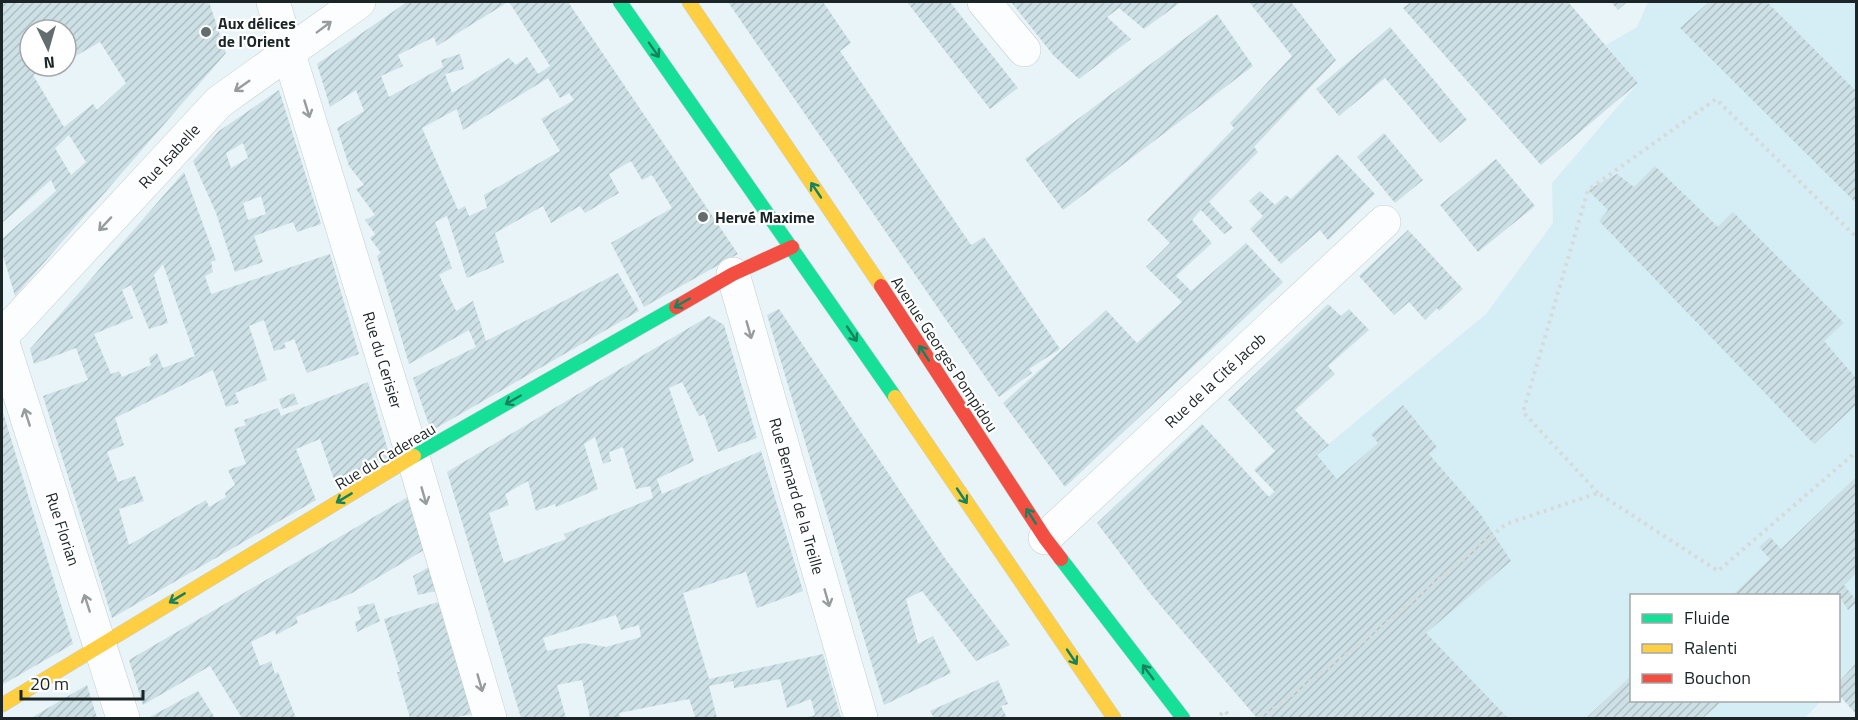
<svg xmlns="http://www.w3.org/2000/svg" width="1858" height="720" font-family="'Titillium Web',sans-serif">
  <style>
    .built { fill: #d5eef5 }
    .building { fill: url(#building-hatch); fill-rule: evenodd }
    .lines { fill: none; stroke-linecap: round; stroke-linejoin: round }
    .street-casing { stroke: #c5cfd2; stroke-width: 34 }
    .fast-casing { stroke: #c5cfd2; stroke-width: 15 }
    .slow-casing { stroke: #c5cfd2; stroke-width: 15 }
    .jam-casing { stroke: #c5cfd2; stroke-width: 15 }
    .path { stroke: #d6dada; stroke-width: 4; stroke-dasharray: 3 4.5; stroke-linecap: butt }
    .street { stroke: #fcfdfe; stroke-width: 33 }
    .fast { stroke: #16e098; stroke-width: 14 }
    .slow { stroke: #ffcf43; stroke-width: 14 }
    .jam { stroke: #f24e42; stroke-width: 14 }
    .oneway { stroke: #979c9d }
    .oneway2 { stroke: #188260 }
    .poi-dot { fill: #636d70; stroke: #fff; stroke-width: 2 }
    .labels { text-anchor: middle; stroke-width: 4.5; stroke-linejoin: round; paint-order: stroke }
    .poi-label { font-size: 16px; font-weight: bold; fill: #1b2527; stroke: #fff; text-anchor: start }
    .street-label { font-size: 16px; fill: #1b2527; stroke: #fff }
  </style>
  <defs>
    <pattern id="building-hatch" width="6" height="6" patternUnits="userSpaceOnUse" patternTransform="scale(1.5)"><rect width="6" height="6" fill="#cce0e5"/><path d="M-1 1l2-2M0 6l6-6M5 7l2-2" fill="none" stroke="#afc0c4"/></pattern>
  </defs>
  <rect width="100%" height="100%" fill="#e8f4f7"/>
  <path class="built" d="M1648,2H1856V663L1839,682L1838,596H1632V700L1821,701L1805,718H1257L1153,597L1314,456L1486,314L1553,223L1552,183L1638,83L1606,45L1637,27Z"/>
  <g class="building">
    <path d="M2,2H17L19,4L25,2H209L226,53L15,296L2,252V239L56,191L51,180L2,223ZM30,30H66L67,61L100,42L126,83L97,110L93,104L64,127L33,75L52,66H30ZM69,135L86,162L71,175L55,148Z"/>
    <path d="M407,2H508L437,46L434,37L398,55L403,66L381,76L389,97L443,67L441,60L460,54L464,69L445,74L452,93L509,58L516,65L527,57L538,74L550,66L509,2H568L738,254L644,307L611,243L672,208L652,175L642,180L631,161L609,174L619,193L585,213L580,206L551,223L543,206L495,233L504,262L467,278L447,216L435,222L452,268L439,275L456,311L473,301L486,341L618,273L639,311L431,431L413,378L476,347L469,330L409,364L377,256L381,253L370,238L375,234L365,220L375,215L356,189L364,185L349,166L337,128L364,111L356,90L330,107L317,64ZM548,78L560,98L569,93L574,100L541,119L560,151L484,195L487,208L469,216L465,206L458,210L422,128L457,109L463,130Z"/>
    <path d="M728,2H823L851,43L840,51L971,245L984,237L1060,349L1029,369L1032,373L999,397Z"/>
    <path d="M907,2H950L1018,88L990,109Z"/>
    <path d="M1011,2H1181L1144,29L1119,8L1107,17L1131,39L1079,79L1054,56Z"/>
    <path d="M1249,2H1291L1336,60L1254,147L1258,152L1209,202L1233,228L1224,234L1201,210L1192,220L1212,243L1176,276L1191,291L1246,243L1283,282L1065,487L1003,403L1106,310L1137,343L1182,302L1146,267L1170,243L1147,220L1234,128L1230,123L1292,56Z"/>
    <path d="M1411,2H1568L1638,83L1541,165L1403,8Z"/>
    <path d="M1611,2H1627L1618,10Z"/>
    <path d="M1709,2H1767L1856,91V203L1680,28Z"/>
    <path d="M1217,14L1253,66L1063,210L1025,159Z"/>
    <path d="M1390,27L1467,120L1440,143L1385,78L1339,116L1316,89Z"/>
    <path d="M279,90L321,224L297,232L293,222L254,236L263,262L235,272L216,213L193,161L219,131ZM243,143L248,158L231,168L226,153ZM261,196L266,214L248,220L243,203Z"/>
    <path d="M1384,133L1423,180L1395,203L1357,157Z"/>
    <path d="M1337,154L1375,194L1328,240L1320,230L1281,264L1250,229L1263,216L1249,201L1260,191L1275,205L1286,195L1291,199Z"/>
    <path d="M1496,159L1535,206L1478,252L1440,205Z"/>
    <path d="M1655,166L1718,227L1733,212L1844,323L1824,341L1856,378V405L1814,444L1599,221L1608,210L1588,190L1617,174L1634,187Z"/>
    <path d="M184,172L216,260L211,262L213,272L205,276L211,294L330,254L359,354L307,373L294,339L284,343L286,348L274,351L264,320L249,326L267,380L235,393L239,403L226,407L213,370L115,418L124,445L107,452L118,482L135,476L144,501L119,509L129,545L206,500L209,507L226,497L225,493L235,485L228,470L246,464L234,429L246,425L244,420L278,408L281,416L368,382L390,457L337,488L320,439L296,449L316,500L112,618L43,396L88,380L76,348L34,364L30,349ZM163,264L195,356L163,368L157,353L149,358L151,365L122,377L119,371L111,374L94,334L133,318L122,290L131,285L149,329L168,323L154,275Z"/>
    <path d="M1408,230L1463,289L1439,311L1437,308L1425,320L1409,302L1394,315L1359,276Z"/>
    <path d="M1328,304L1341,316L1349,309L1369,330L1328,366L1335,374L1295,410L1329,445L1317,455L1337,479L1378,443L1371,434L1403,405L1437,447L1429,454L1479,512L1511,561L1426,633L1508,718H1257L1153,597L1097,523L1202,424L1269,497L1275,492L1254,470L1275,451L1228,400Z"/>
    <path d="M779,309L944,557L1010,645L976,661L922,591L906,599L918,644L933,636L951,673L884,705L767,315Z"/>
    <path d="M709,316L724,325L757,438L718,452L704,414L699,416L682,382L669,388L694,461L657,479L662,494L761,451L803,591L757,608L746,572L683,593L709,679L823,654L841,718H804L815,715L811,699L787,708L780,679L734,688L733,681L709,686L717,718H690L695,716L689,699L619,713L621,718H590L582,680L557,685L566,718H521L447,472ZM595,437L603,464L611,461L609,452L623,447L636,489L650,486L653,498L564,534L566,539L504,563L489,513L509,505L505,494L528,481L536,511L555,504L556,507L598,489L584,444ZM616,615L621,630L639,625L641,637L606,647L584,643L547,651L543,638Z"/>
    <path d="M294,393L298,404L282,409L279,399Z"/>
    <path d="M2,409L73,644L2,685Z"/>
    <path d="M1856,477V573L1844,585L1856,600V603L1848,610L1839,596L1835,594L1732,596L1770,559L1759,547L1770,537L1781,549Z"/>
    <path d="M408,497L424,550L352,593L296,617L298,623L276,635L275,630L251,642L260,666L271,661L275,674L278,672L296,718H242L210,666L143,705L129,660Z"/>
    <path d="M429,567L436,591L418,595L413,576Z"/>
    <path d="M438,602L472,714L453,718H410L397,672H400L384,619Z"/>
    <path d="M374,603L380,621L357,632L355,622L361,619L357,607Z"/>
    <path d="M1856,663V714L1839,695V682Z"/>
    <path d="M1632,675V700H1723L1703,718H1586Z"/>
    <path d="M998,680L1008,704L1001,706L1007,718H934L930,711Z"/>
    <path d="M87,685L97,718H31Z"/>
    <path d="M198,691L215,718H148Z"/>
  </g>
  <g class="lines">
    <defs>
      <g id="street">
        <path d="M273,2L413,457L490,718"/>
        <path d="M984,2L1024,50"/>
        <path d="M733,274L861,718"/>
        <path d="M2,336L219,102L359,2"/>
        <path d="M2,340L123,718"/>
        <path d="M1045,538L1384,222"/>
      </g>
      <g id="fast">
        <path d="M620,2L895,397"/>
        <path d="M414,456L676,307"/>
        <path d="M1061,559L1183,718"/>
      </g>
      <g id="slow">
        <path d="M689,2L881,286"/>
        <path d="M895,397L1114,718"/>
        <path d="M2,705L414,456"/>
      </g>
      <g id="jam">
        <path d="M881,286L1045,538L1061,559"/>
        <path d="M676,307L733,274L792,247"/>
      </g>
    </defs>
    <use href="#street" class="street-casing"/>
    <use href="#fast" class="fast-casing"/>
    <use href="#slow" class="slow-casing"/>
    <use href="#jam" class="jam-casing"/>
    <g class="path">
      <path d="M1598,493L1523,412L1588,190L1716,99L1856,237"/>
      <path d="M1220,715L1225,711L1231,718"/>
      <path d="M1261,718L1363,642L1506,524L1598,493L1718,571L1856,452"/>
    </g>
    <use href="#street" class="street"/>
    <use href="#fast" class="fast"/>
    <use href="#slow" class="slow"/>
    <use href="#jam" class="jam"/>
  </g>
  <defs><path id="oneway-shaft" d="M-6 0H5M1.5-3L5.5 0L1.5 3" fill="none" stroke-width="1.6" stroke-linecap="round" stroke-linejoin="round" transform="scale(1.5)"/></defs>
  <g class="oneway">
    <use href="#oneway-shaft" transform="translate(324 27) rotate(-37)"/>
    <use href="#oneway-shaft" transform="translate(242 86) rotate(145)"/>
    <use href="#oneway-shaft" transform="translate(307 109) rotate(73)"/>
    <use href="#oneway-shaft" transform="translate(105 224) rotate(133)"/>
    <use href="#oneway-shaft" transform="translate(749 330) rotate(74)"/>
    <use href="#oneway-shaft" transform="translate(27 417) rotate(-108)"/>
    <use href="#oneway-shaft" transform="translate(424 496) rotate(74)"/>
    <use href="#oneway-shaft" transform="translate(827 598) rotate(74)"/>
    <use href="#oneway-shaft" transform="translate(87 603) rotate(-108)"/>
    <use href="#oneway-shaft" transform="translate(480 683) rotate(74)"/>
  </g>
  <g class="oneway2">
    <use href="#oneway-shaft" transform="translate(654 50) rotate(55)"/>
    <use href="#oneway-shaft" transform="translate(816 190) rotate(-124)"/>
    <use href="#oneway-shaft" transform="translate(682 303) rotate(150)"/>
    <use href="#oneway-shaft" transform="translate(852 334) rotate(56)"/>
    <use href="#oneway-shaft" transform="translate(924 353) rotate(-123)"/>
    <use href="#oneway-shaft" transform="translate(513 400) rotate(150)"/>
    <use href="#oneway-shaft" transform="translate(962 496) rotate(56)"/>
    <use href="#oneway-shaft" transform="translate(344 498) rotate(149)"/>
    <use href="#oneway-shaft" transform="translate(1031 516) rotate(-123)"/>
    <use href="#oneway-shaft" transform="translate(177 598) rotate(149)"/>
    <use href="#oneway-shaft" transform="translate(1072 657) rotate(56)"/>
    <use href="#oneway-shaft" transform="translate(1148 672) rotate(-127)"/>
  </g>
  <g class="poi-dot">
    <circle cx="206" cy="32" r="6"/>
    <circle cx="703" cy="217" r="6"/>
  </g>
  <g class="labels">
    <g class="poi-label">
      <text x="218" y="29">Aux délices<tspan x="218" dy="18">de l'Orient</tspan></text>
      <text x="715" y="223">Hervé Maxime</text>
    </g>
    <g class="street-label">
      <text transform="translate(169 156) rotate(-47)" y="6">Rue Isabelle</text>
      <text transform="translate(945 354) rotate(57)" y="6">Avenue Georges Pompidou</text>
      <text transform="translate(383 360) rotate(73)" y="6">Rue du Cerisier</text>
      <text transform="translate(1215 380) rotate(-43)" y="6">Rue de la Cité Jacob</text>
      <text transform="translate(385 456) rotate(-31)" y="6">Rue du Cadereau</text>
      <text transform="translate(797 496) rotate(74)" y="6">Rue Bernard de la Treille</text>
      <text transform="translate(63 529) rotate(72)" y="6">Rue Florian</text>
    </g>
  </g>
  <rect width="1858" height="720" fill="none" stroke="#1b2527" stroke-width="6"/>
  <rect x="1630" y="594" width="210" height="108" fill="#ffffff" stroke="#a4a8a9" stroke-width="1.5"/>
  <rect x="1642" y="614" width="30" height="9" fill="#16e098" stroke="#a4a8a9" stroke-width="1.5"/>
  <text x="1684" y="624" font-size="18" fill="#1b2527">Fluide</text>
  <rect x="1642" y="644" width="30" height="9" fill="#ffcf43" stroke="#a4a8a9" stroke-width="1.5"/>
  <text x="1684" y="654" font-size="18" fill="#1b2527">Ralenti</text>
  <rect x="1642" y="674" width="30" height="9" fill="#f24e42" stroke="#a4a8a9" stroke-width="1.5"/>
  <text x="1684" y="684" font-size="18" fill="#1b2527">Bouchon</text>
  <g transform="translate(48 48) rotate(175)"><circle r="28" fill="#ffffff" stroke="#a4a8a9" stroke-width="1.5"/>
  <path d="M0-4.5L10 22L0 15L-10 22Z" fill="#636d70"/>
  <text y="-9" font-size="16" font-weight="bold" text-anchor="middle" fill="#1b2527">N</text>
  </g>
  <path d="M21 690v9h122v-9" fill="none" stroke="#1b2527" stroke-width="3"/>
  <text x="30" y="690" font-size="18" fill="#1b2527" stroke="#ffffff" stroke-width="4.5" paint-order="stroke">20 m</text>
</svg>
